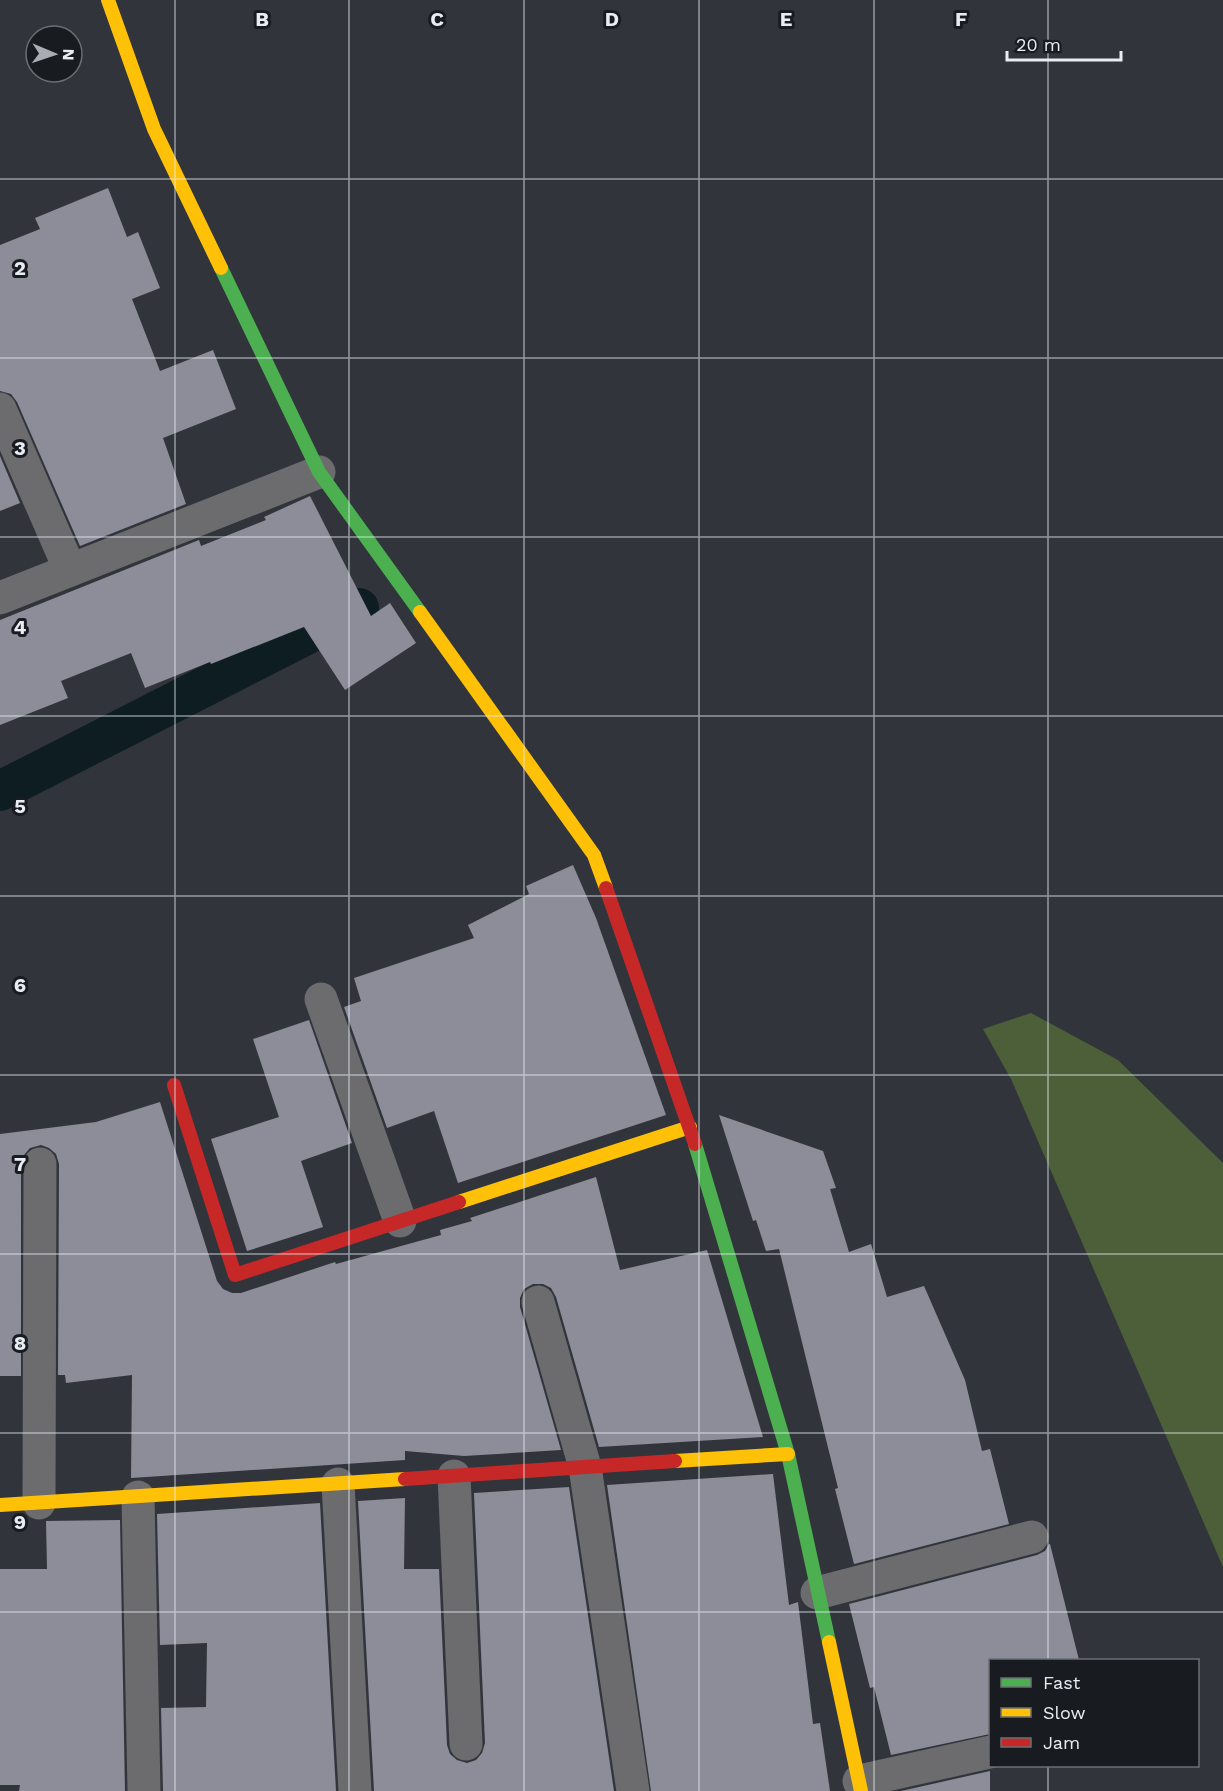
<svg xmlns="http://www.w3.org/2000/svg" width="1223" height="1791" font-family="'Work Sans',sans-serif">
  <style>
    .green { fill: #4c5f38 }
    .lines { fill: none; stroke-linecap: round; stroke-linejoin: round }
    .canal { stroke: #0d1d22; stroke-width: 40 }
    .building { fill: #8d8c99 }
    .street { stroke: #6c6b6d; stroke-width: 33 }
    .fast { stroke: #4caf50; stroke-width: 14 }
    .slow { stroke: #ffc107; stroke-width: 14 }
    .jam { stroke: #c62828; stroke-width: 14 }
    .grid { fill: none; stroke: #e8edf4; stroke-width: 1.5; stroke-opacity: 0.55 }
    .grid-label { font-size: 20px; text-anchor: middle; font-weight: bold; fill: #e8edf4; stroke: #181b20; stroke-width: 6; stroke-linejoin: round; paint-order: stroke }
  </style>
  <rect width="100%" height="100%" fill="#31353b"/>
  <path class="green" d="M1031,1013L1118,1060L1223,1163V1567L1011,1079L983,1029Z"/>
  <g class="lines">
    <path class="canal" d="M0,791L359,608"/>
  </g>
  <g class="building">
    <path d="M108,188L127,237L138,232L160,288L132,299L160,371L213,350L236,409L163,438L186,504L80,546L17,402L11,394L0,391V245L40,229L35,218Z"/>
    <path d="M0,456L20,503L0,511Z"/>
    <path d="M310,496L371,616L390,603L416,643L345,690L304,627L211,664L210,662L145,688L131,653L61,681L68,698L0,725V620L199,540L201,546L266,520L264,517Z"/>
    <path d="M573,865L596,918L666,1115L458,1183L434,1111L387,1128L344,1007L361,1001L354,978L474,938L468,925L529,894L526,886Z"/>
    <path d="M309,1020L352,1143L301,1161L323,1227L247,1251L211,1139L279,1117L253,1039Z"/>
    <path d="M160,1102L217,1281L223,1289L232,1293H241L335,1262L336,1264L441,1235L440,1230L472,1221L470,1218L596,1177L620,1270L707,1250L763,1437L599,1447L556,1297L551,1288L543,1284H533L524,1289L520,1298V1307L561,1450L464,1456L405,1451V1460L131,1478L132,1375L66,1383L65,1375H58L59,1164L56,1154L49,1148L41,1145L30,1148L24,1155L21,1164V1376H0V1134L96,1122Z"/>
    <path d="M719,1115L823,1151L836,1188L830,1189L849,1252L871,1244L887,1297L924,1286L965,1380L982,1451L990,1449L1009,1524L854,1564L835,1489L838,1488L779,1249L766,1251L756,1220L753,1221Z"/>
    <path d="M773,1474L789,1605L798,1602L813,1724L820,1723L830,1791H651L607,1485Z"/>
    <path d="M569,1487L614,1791H374L358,1501L405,1498L404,1569H439L447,1745L450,1754L457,1760L467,1763L476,1760L482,1753L485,1743L474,1493Z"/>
    <path d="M320,1503L336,1791H163L161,1708L206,1707L207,1643L160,1645L157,1514Z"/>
    <path d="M120,1520L125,1791H19L20,1785H0V1569H47L46,1521Z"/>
    <path d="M1049,1544H1050L1079,1660H990V1734L891,1755L874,1687L870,1688L849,1604L1037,1555L1045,1551Z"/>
    <path d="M990,1771V1791H901Z"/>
  </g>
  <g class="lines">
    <g class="street">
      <path d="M0,409L70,570"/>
      <path d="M0,598L319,472"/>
      <path d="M321,999L400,1221"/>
      <path d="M538,1302L585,1467L633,1791"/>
      <path d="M454,1476L466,1744"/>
      <path d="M338,1484L355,1791"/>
      <path d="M138,1497L144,1791"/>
      <path d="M39,1503L40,1164"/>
      <path d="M817,1593L1032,1537"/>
      <path d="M859,1781L990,1752"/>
    </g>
    <g class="fast">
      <path d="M221,268L319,472L420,612"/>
      <path d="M695,1144L788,1454L829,1642"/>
    </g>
    <g class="slow">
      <path d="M108,0L154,129L221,268"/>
      <path d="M420,612L594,855L606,888"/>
      <path d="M459,1202L690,1127"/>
      <path d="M675,1461L788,1454"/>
      <path d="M0,1505L405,1479"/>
      <path d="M829,1642L861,1791"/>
    </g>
    <g class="jam">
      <path d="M606,888L695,1144"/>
      <path d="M174,1085L235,1275L459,1202"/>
      <path d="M405,1479L675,1461"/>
    </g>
  </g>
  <path class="grid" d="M175,0V1791M349,0V1791M524,0V1791M699,0V1791M874,0V1791M1048,0V1660M0,179H1223M0,358H1223M0,537H1223M0,716H1223M0,896H1223M0,1075H1223M0,1254H1223M0,1433H1223M0,1612H1223M1048,1766V1791"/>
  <g class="grid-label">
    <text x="262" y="26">B</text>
    <text x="437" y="26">C</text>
    <text x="612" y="26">D</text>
    <text x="786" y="26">E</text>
    <text x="961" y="26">F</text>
    <text x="20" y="275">2</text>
    <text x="20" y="455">3</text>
    <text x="20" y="634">4</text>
    <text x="20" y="813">5</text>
    <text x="20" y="992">6</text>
    <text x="20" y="1171">7</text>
    <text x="20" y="1350">8</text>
    <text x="20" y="1529">9</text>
  </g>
  <rect x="989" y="1659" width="210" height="108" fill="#181b20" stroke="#6b6f75" stroke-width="1.5"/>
  <rect x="1001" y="1678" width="30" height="9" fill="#4caf50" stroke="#6b6f75" stroke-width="1.5"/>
  <text x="1043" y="1689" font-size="18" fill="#e8edf4">Fast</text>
  <rect x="1001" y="1708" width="30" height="9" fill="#ffc107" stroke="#6b6f75" stroke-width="1.5"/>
  <text x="1043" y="1719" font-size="18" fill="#e8edf4">Slow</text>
  <rect x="1001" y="1738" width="30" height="9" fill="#c62828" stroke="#6b6f75" stroke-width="1.5"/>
  <text x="1043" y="1749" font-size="18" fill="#e8edf4">Jam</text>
  <g transform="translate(54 54) rotate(92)"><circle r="28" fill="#181b20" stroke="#6b6f75" stroke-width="1.5"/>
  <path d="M0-4.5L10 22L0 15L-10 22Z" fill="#a8adb3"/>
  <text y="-9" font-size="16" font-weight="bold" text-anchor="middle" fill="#e8edf4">N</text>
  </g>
  <path d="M1007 51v9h114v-9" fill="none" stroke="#e8edf4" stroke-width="3"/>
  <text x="1016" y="51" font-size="18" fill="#e8edf4" stroke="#181b20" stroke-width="4.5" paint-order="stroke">20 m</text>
</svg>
